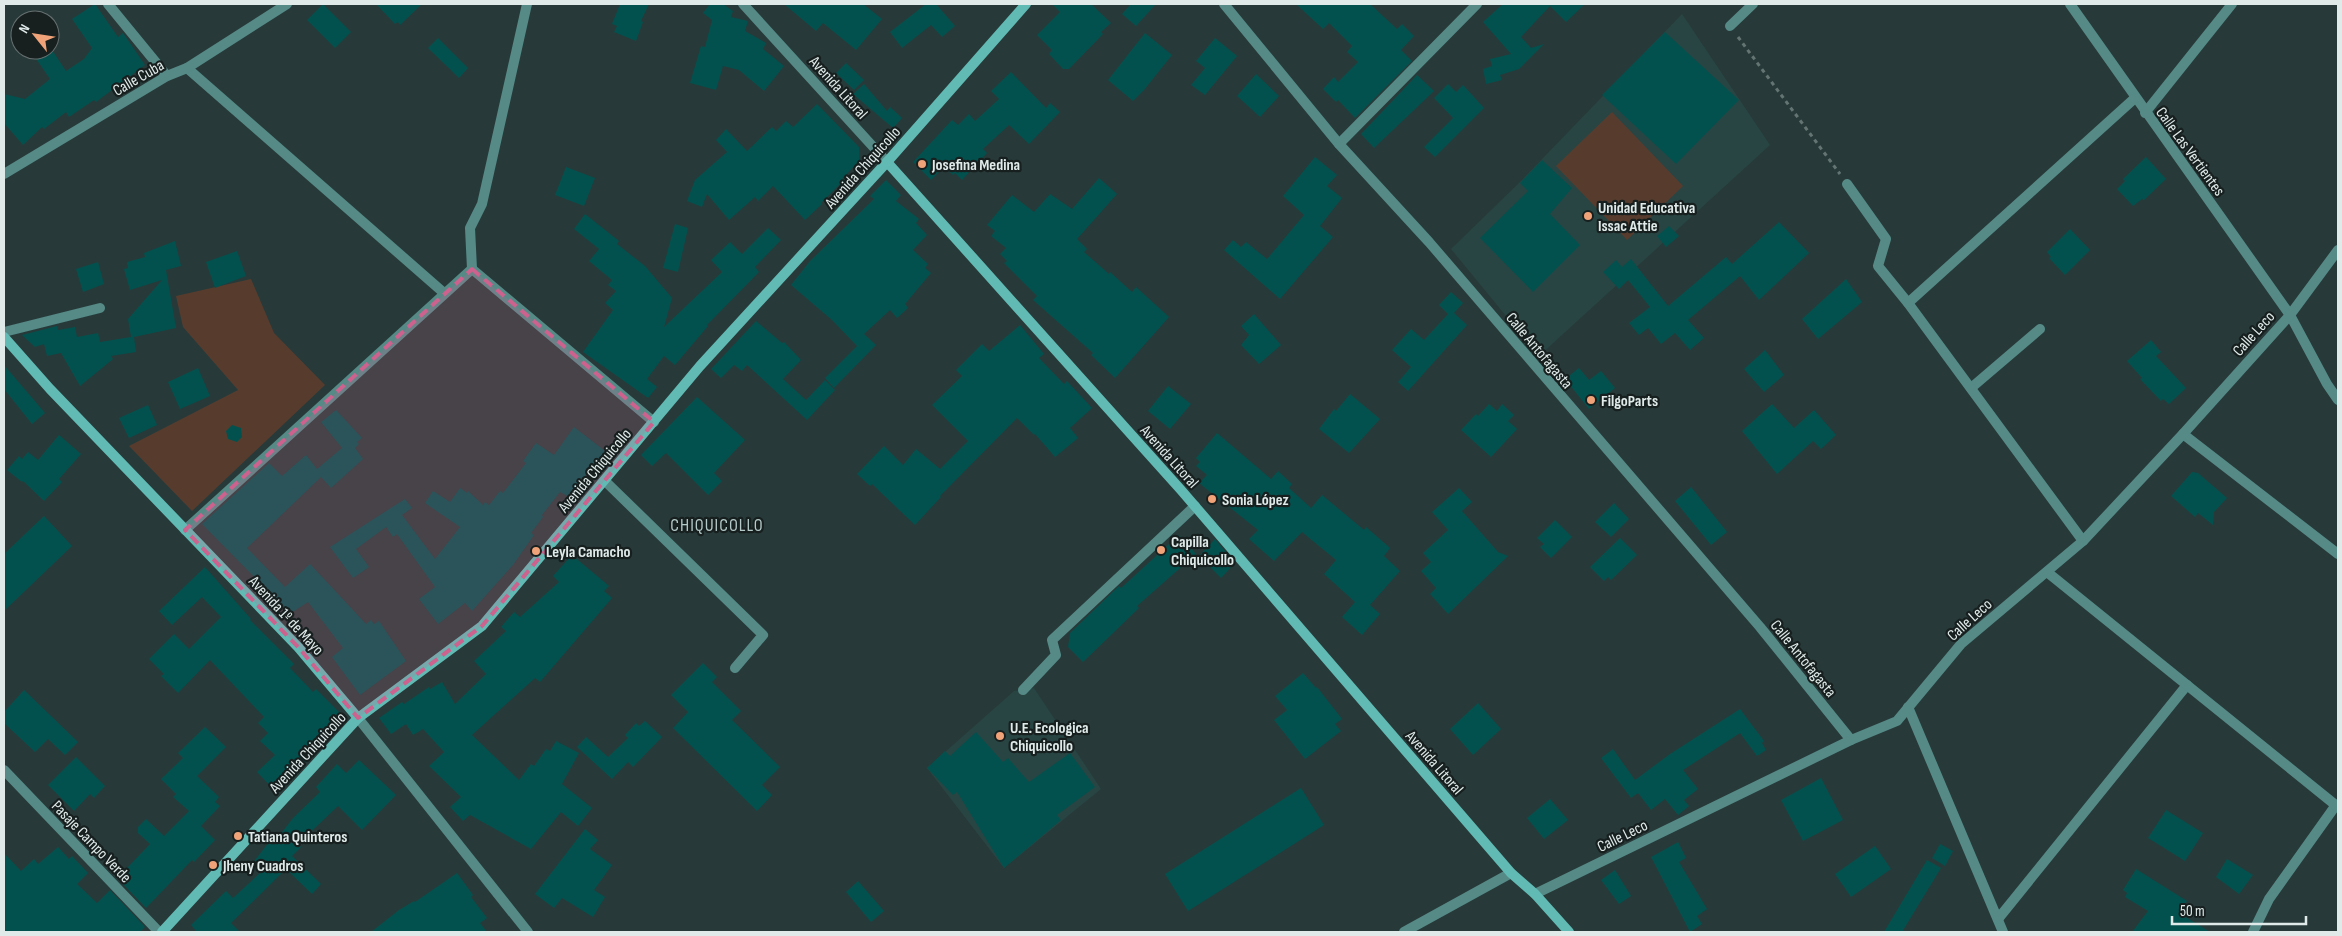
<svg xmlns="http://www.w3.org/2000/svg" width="2342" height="936" font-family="'Sofia Sans Condensed',sans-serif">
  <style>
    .built { fill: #284543 }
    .green { fill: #573c2e }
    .building { fill: #03514e }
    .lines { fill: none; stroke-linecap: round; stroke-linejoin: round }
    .path { stroke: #647473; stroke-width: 3; stroke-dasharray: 4 4; stroke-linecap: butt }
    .lane { stroke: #558a87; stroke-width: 10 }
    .street { stroke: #558a87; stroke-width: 10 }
    .secondary { stroke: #61bab4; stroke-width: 10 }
    .marked { fill: #cc628d; fill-opacity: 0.2; stroke: #cc628d; stroke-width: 4; stroke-dasharray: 10 6; stroke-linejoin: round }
    .poi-dot { fill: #f0a378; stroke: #171f1f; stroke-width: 2 }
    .labels { text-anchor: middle; stroke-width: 4.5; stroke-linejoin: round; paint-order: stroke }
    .street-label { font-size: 16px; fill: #dfeae9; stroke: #171f1f }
    .poi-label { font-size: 16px; font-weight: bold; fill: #dfeae9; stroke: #171f1f; text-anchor: start }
    .neighbourhood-label { font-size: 18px; letter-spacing: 1px; fill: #b4cac8; stroke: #171f1f }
  </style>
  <rect width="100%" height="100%" fill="#273a39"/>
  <g class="built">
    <path d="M1682,14L1770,145L1539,356L1451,249L1519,183Z"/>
    <path d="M1034,688L1101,789L1004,868L927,768L1014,691Z"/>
  </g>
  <g class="green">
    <path d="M1612,112L1683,186L1627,240L1556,166Z"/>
    <path d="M251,279L274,333L325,385L192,511L129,446L238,390L183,327L176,296Z"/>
  </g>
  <g class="building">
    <path d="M95,4L118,37L123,33L145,65L96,102L94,100L69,117L66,112L44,129L42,127L23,145L4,123V94L25,99L50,79L30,50H52L66,71L84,59L92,48L72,19Z"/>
    <path d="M323,4L351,32L335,48L307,20Z"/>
    <path d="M376,4H422L400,25L398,22L395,24Z"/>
    <path d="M620,4H649L641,21L643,22L636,41L614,32L617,26L612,24Z"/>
    <path d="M710,4H723L733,11L731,17L748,21L745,31L766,43L763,49L784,66L764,91L739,70L723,66L716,90L690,83L701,46L705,47L712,20L703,13Z"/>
    <path d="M784,4H863L882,19L856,50L823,23L816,31Z"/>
    <path d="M926,4H936L955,26L942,37L931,25L902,48L890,32Z"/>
    <path d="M1052,4H1091L1111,23L1101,32L1103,34L1069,69H1063L1049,54L1052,50L1037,35L1060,12Z"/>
    <path d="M1131,4H1156L1136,26L1122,14Z"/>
    <path d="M1296,4H1370L1397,29L1402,24L1414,36L1401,50L1412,61L1355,118L1338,100L1336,102L1323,89L1334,77L1338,82L1358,62L1347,52L1352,46L1329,23L1323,29Z"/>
    <path d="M1503,4H1585L1566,22L1550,6L1521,37L1531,48L1544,44L1519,69L1500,75L1502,80L1486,84L1483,69L1492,66L1490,59L1511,54L1483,22Z"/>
    <path d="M1665,32L1739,100L1676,164L1602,95Z"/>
    <path d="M1145,33L1172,55L1144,90L1133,101L1108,80Z"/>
    <path d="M438,38L468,68L459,78L428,48Z"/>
    <path d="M1215,38L1237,56L1205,95L1191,85L1205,68L1196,61Z"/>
    <path d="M846,63L864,80L854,90L836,73Z"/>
    <path d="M1011,72L1046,108L1050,103L1060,112L1029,144L1009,125L983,149L987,153L962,180L955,173L953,175L944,167L931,180L913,162L952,120L958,125L969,114L975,121L999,99L991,91Z"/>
    <path d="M1256,74L1279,96L1260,117L1237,96Z"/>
    <path d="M1417,75L1434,91L1374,148L1361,134Z"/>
    <path d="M864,84L887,111L890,107L902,118L893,128L853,94Z"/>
    <path d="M1448,84L1456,92L1463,85L1484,108L1435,157L1424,147L1453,118L1434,98Z"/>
    <path d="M817,104L859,147V161L842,179L844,180L821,203L822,204L805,220L773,186L758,201L755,197L729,220L707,194L702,207L687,201L695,180L727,152L716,140L726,129L747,151L772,127L776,131L786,121L793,127Z"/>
    <path d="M1315,157L1337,175L1327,186L1342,198L1320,226L1333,237L1280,299L1224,250L1233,240L1241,247L1246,242L1267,259L1304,215L1283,196Z"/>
    <path d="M2146,157L2166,179L2144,200L2142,199L2133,206L2117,189L2125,181L2123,179Z"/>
    <path d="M1542,160L1572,188L1550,214L1580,245L1533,292L1480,238L1528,191L1520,183Z"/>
    <path d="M566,167L595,178L584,206L555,195Z"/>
    <path d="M1099,178L1117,194L1077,239L1087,249L1084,252L1109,274L1110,272L1132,292L1136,287L1169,317L1115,378L1091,355L1093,353L1033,300L1037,296L1004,263L1007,261L1000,254L1006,248L991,236L995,231L987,225L1012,195L1034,212L1050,194L1072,209Z"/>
    <path d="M886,180L901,195L896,201L919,219L916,223L927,235L913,250L928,264L925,268L931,273L905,304L908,308L897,318L890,310L864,334L876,345L834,388L825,378L857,346L832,320L791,285L810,261L874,199L870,196Z"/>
    <path d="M585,214L619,241L617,244L645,266L672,298L664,327L722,272L711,260L730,242L742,254L768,228L781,240L755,267L759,272L707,325L708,326L675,365L664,356L647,379L657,387L648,398L583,352L613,310L605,303L616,291L608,285L612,280L589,261L599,249L574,229Z"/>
    <path d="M1779,222L1809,253L1759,300L1740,276L1688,320L1704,338L1690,350L1675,333L1661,344L1648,328L1639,335L1629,323L1650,307L1628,280L1619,289L1603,272L1616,260L1622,267L1631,259L1668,306L1726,257L1732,264Z"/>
    <path d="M675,224L688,228L678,272L663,268Z"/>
    <path d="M1669,226L1679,236L1666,247L1657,236Z"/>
    <path d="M2070,229L2090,250L2065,275L2049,258L2051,257L2047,252Z"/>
    <path d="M175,241L181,266L166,270L176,328L134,337L136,352L111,356L113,359L80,386L61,353L47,356L44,344L35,347L22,335L57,326L58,330L75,327L77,337L98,333L100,342L131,337L128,319L162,280L130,290L124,269L128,268L127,262L145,257L144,253Z"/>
    <path d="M237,251L246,276L215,288L206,262Z"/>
    <path d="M98,262L104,284L83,292L76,269Z"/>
    <path d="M1846,279L1862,302L1818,339L1802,319Z"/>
    <path d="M1451,292L1463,303L1454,313L1467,325L1408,391L1398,382L1411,367L1392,350L1411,329L1424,340L1448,314L1439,305Z"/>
    <path d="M1254,314L1281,345L1259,364L1241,345L1249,335L1241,326Z"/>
    <path d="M756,321L782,343L784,342L801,360L783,379L806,400L825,380L835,390L807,420L747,365L742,371L734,365L721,378L711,369Z"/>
    <path d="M1020,325L1044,354L1039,358L1064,384L1067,381L1092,408L1070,428L1078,438L1055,457L1035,434L1034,435L1017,418L940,496L941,497L915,525L872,484L870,486L857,474L884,446L903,465L916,449L940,469L968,441L932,405L962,376L956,370L982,344L989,351Z"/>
    <path d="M2151,340L2161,352L2156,356L2186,388L2169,404L2163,399L2161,401L2140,379L2142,378L2127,361Z"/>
    <path d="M1765,350L1784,375L1764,392L1744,369Z"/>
    <path d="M4,365L45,413L32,424L4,389Z"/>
    <path d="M198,368L210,396L180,409L168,382Z"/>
    <path d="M1579,368L1589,380L1601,371L1615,388L1589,409L1565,379Z"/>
    <path d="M1168,386L1191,404L1170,429L1148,411Z"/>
    <path d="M1350,394L1380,419L1349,453L1319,429L1334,409L1336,411Z"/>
    <path d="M697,397L745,440L714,473L722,481L708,495L666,453L652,466L641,455Z"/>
    <path d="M1489,404L1497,411L1502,404L1514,415L1508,421L1517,429L1491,457L1461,430L1476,414L1478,416Z"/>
    <path d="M1772,404L1794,428L1814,410L1836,435L1821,449L1813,441L1777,474L1742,431Z"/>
    <path d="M148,405L157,425L129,438L119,418Z"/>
    <path d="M336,410L362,438L357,442L359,444L355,448L363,459L331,488L321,477L247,548L285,587L310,564L366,624L371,620L374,624L379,621L406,661L360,695L332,657L343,648L308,602L288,615L279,602L202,524L269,463L282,476L306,455L317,469L342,448L321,422Z"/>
    <path d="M232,425L241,428L242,437L237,442L228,439L226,431Z"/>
    <path d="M574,427L605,451L569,497L560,492L542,515L543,517L531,533L534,535L513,565L472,611L465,603L438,624L419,599L435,587L397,534L393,537L386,527L356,549L369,567L353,578L330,547L405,499L412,508L402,515L435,559L460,527L425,503L433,491L450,502L460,488L467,493L468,491L483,505L485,502L489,505L500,491L503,493L526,463L523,461L536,443L554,455Z"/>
    <path d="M1217,433L1271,479L1278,471L1292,484L1289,488L1311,508L1322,495L1364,530L1366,527L1390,548L1384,556L1400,571L1370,605L1380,614L1362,635L1342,617L1355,602L1324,574L1336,560L1302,532L1274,561L1249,539L1258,530L1199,483L1207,475L1196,466L1200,462L1196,458Z"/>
    <path d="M59,435L81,454L59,479L62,482L44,501L23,481L22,482L7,470L19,456L22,459L28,452L38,460Z"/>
    <path d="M2192,472L2198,473L2227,498L2214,512L2213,525L2198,513L2195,517L2171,496Z"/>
    <path d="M1691,487L1727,532L1711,545L1675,501Z"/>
    <path d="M1459,488L1472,502L1462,511L1498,552L1508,556L1448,614L1430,594L1436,588L1421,571L1431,562L1423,553L1448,530L1432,512Z"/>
    <path d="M1614,503L1629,519L1611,537L1595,522Z"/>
    <path d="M44,516L72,546L4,611V554Z"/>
    <path d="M1555,520L1572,537L1551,558L1540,547L1544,544L1537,538Z"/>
    <path d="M1179,535L1196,554L1137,606L1139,608L1083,662L1068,647L1070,633L1119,586L1121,588Z"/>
    <path d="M1620,538L1637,555L1611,580L1608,577L1604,581L1590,567Z"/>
    <path d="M1215,539L1235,563L1221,578L1199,556Z"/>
    <path d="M572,555L609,586L604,591L612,598L540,682L535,678L472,735L519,780L531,764L534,766L546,749L550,751L556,741L579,753L562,784L592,808L578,826L561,812L531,849L470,815L463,821L450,807L461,797L429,766L444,752L423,729L413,735L406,724L391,734L379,718L402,702L404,704L429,687L430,689L442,682L455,704L486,674L474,661L506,631L501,627L514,612L520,617L559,582L553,576Z"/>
    <path d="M205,567L251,619L250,620L294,664L290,668L313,692L316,689L343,716L333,727L334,732L275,791L257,772L275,755L260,741L268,733L258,723L264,717L210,660L178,693L161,676L164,674L149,659L174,634L189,649L221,617L202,597L172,625L159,611Z"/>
    <path d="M703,663L717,677L712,682L741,711L732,720L780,767L762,785L772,795L757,811L673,728L688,712L671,695Z"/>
    <path d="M1303,673L1316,688L1317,687L1342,719L1335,724L1341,731L1305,759L1274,720L1287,710L1275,696Z"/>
    <path d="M24,690L78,742L65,755L48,739L35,752L4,723V712Z"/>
    <path d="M1478,703L1501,729L1473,755L1450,729Z"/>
    <path d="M1740,709L1764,741L1762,743L1766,750L1757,756L1740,733L1683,770L1698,789L1684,800L1689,806L1678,815L1665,799L1651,810L1638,793L1631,798L1601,758L1613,749L1635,780L1670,754Z"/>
    <path d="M645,721L662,737L633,767L628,762L612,779L577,747L586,737L608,757L628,738L625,735L636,723L639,726Z"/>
    <path d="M205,727L226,747L197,776L219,797L215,802L220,806L201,826L215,840L194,862L192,860L146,908L120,881L129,872L126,869L150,844L138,833V827L146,819L164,836L189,811L173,797L176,794L161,779L183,758L178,753Z"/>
    <path d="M976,732L1003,762L1008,758L1029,782L1070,753L1095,787L1057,815L1061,820L1004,868L957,792L953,795L927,768L945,751L950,756Z"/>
    <path d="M76,757L105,786L94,798L90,794L74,811L48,785Z"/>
    <path d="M359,760L396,795L362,830L338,806L298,844L301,847L292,856L321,884L312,894L286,869L231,923L240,932H197L191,925L226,891L233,898L260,873L251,865L273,837L276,840L293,818L320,792L316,787L337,764L346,773Z"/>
    <path d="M1821,778L1843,820L1803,841L1781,800Z"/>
    <path d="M1301,788L1324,825L1188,911L1165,874Z"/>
    <path d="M1550,799L1568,820L1544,839L1527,818Z"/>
    <path d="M2166,810L2203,833L2185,861L2148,838Z"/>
    <path d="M585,829L598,840L590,849L612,865L594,890L605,897L593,917L562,898L554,908L535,894Z"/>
    <path d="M1678,842L1686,858L1679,862L1707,909L1697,916L1702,924L1690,932L1651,857Z"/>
    <path d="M1940,844L1953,851L1945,866L1932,858Z"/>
    <path d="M1875,846L1891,869L1851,897L1835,874Z"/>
    <path d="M58,847L69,859L72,856L88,873L77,884L97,903L110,890L145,927L140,932H4V853L21,871L34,859L38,864Z"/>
    <path d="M2227,859L2253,875L2239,894L2216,877Z"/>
    <path d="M1927,860L1941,868L1902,932H1884Z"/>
    <path d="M2136,869L2187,901L2179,913L2210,932H2132L2148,911L2125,897L2127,893L2123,890Z"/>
    <path d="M1615,870L1631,896L1619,904L1601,880Z"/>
    <path d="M457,873L473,895L471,897L487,918L480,923L487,932H371L399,910L414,901L415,902Z"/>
    <path d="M858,881L884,911L871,922L846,892Z"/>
  </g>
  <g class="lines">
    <path class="path" d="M1738,37L1840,174"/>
    <g class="lane">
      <path d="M4,332L100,308"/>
      <path d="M1971,388L2040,329"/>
      <path d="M2183,434L2338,554"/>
      <path d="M605,481L763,635L735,668"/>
      <path d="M1023,690L1056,655L1052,640L1195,506"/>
      <path d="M1908,707L2003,932"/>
      <path d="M4,770L159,932"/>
      <path d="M1998,919L2187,685"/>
      <path d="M2253,932L2269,899L2336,805"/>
    </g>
    <g class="street">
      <path d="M108,4L167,76"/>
      <path d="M743,4L887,162"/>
      <path d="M1224,4L1339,144L1429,242L1760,627L1851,740"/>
      <path d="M2070,4L2290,315L2327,384L2338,400"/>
      <path d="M1730,26L1753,4"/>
      <path d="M187,68L444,293"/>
      <path d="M2145,113L2232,4"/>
      <path d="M1339,144L1477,4"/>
      <path d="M4,174L167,76L187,68L287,4"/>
      <path d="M1847,184L1886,239L1878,266L1908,303L2083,541"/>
      <path d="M472,269L654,422"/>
      <path d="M1908,303L2135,98"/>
      <path d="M185,530L472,269L470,228L482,204L527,4"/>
      <path d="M2047,572L2338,807"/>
      <path d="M358,718L528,932"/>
      <path d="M1535,894L1851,740L1897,721L1961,644L2083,541L2183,434L2290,315L2338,250"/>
      <path d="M1404,932L1511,873"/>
    </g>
    <g class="secondary">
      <path d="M887,162L1181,490L1511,873L1535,894L1569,932"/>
      <path d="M4,337L50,389L298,647L358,718"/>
      <path d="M162,932L358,718L482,626L700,366L887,162L1026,4"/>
    </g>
  </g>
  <path class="marked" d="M472,269L654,422L482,626L358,718L298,647L185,530Z"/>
  <g class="poi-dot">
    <circle cx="922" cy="164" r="5"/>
    <circle cx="1588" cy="216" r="5"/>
    <circle cx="1591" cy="400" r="5"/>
    <circle cx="1212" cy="499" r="5"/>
    <circle cx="1161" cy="550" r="5"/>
    <circle cx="536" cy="551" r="5"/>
    <circle cx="1000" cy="736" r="5"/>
    <circle cx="238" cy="836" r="5"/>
    <circle cx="213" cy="865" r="5"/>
  </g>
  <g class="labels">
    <g class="street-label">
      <text transform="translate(138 77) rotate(-30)" y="6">Calle Cuba</text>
      <text transform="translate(839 87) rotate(48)" y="6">Avenida Litoral</text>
      <text transform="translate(2191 151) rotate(54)" y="6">Calle Las Vertientes</text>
      <text transform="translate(862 167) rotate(-48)" y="6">Avenida Chiquicollo</text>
      <text transform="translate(2253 333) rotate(-48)" y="6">Calle Leco</text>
      <text transform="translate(1540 350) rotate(50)" y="6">Calle Antofagasta</text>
      <text transform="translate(1170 456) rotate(48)" y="6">Avenida Litoral</text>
      <text transform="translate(594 470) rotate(-50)" y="6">Avenida Chiquicollo</text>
      <text transform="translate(287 615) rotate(47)" y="6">Avenida 1º de Mayo</text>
      <text transform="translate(1969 619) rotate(-42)" y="6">Calle Leco</text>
      <text transform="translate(1804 658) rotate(51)" y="6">Calle Antofagasta</text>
      <text transform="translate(307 752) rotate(-47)" y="6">Avenida Chiquicollo</text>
      <text transform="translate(1435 762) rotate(49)" y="6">Avenida Litoral</text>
      <text transform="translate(1622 835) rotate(-26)" y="6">Calle Leco</text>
      <text transform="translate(92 841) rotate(46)" y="6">Pasaje Campo Verde</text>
    </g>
    <g class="poi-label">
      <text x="932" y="170">Josefina Medina</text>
      <text x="1598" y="213">Unidad Educativa<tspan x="1598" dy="18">Issac Attie</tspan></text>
      <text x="1601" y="406">FilgoParts</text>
      <text x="1222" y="505">Sonia López</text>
      <text x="1171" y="547">Capilla<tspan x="1171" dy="18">Chiquicollo</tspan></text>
      <text x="546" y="557">Leyla Camacho</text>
      <text x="1010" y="733">U.E. Ecologica<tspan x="1010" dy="18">Chiquicollo</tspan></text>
      <text x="248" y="842">Tatiana Quinteros</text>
      <text x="223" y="871">Jheny Cuadros</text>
    </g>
    <g class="neighbourhood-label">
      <text x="717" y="531">CHIQUICOLLO</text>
    </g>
  </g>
  <rect width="2342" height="936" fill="none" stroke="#dfeae9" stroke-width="10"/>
  <g transform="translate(35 35) rotate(300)"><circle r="24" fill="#171f1f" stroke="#677070"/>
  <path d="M0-4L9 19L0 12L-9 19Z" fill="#f0a378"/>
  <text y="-8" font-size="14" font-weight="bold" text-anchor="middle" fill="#dfeae9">N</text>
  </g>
  <path d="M2172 916v8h134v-8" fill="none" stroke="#dfeae9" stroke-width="2.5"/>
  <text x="2180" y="916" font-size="15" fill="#dfeae9" stroke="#171f1f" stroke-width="4" paint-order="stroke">50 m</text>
</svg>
